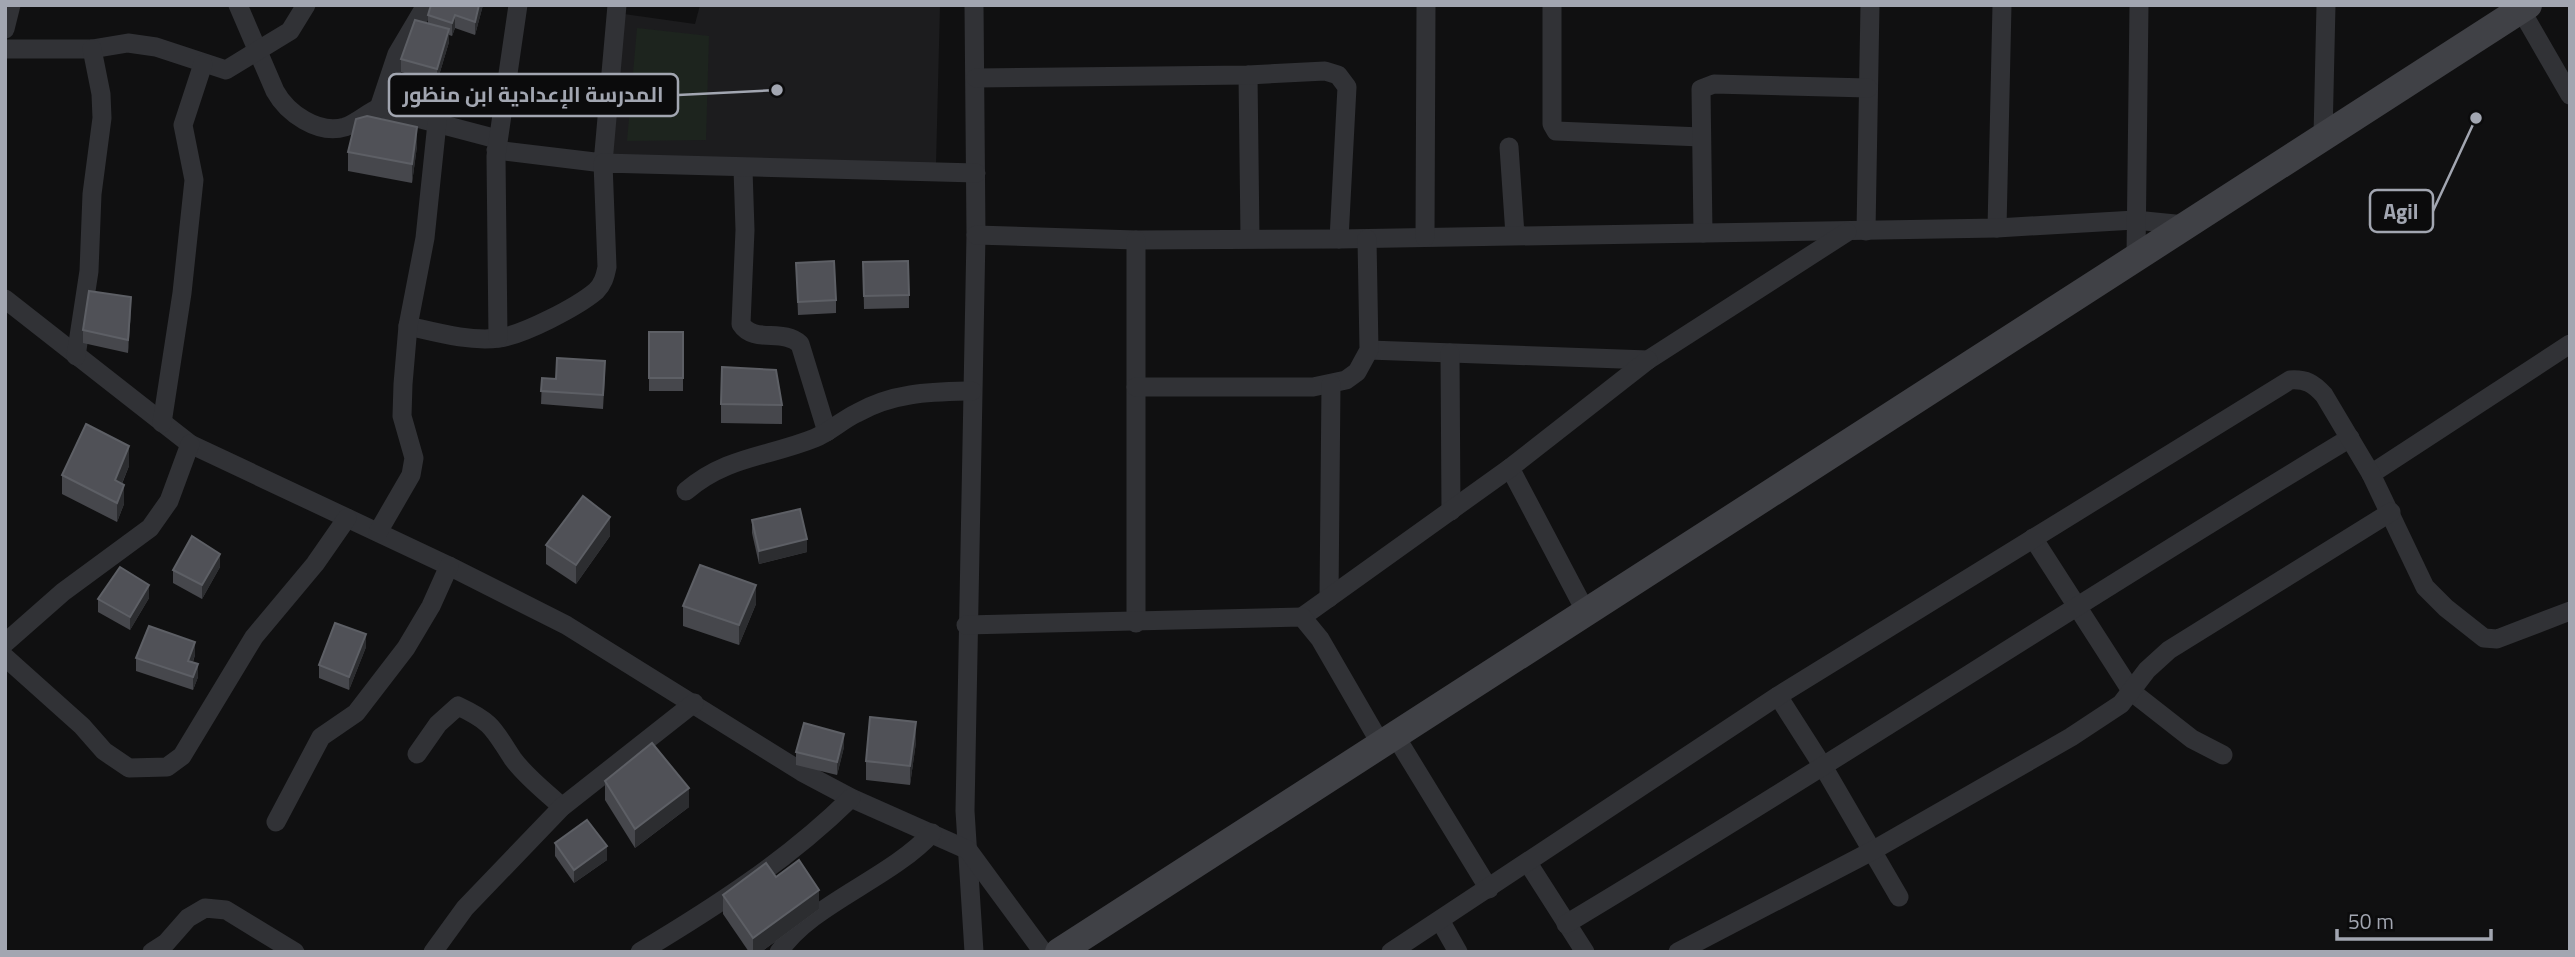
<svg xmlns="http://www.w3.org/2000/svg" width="2575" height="957" font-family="'Titillium Web',Cairo,sans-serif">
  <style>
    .built { fill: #1c1c1e }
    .green { fill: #1d241e }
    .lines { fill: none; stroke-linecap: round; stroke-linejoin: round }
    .minor { stroke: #313236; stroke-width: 19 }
    .secondary { stroke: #404146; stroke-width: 28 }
    .wall { fill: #46474c }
    .shaded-wall { fill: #2c2d30 }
    .building { fill: #505157; stroke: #5d5f65; stroke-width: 2 }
    .leader { fill: none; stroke: #a2a6b1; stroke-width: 2.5 }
    .callout-dot { fill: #a2a6b1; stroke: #0b0b0c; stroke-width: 2.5 }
    .callout { fill: #0b0b0c; stroke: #a2a6b1; stroke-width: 2.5 }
    .callout-label { font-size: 21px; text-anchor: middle; font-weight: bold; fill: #a2a6b1 }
  </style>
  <rect width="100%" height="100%" fill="#101011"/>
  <path class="built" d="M700,5H940L936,165L608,156L624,14L695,24Z"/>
  <path class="green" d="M637,28L709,36L706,140L627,141Z"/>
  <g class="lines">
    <g class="minor">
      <path d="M238,5L275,91C287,113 318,135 345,127C357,123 367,113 379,108L497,139"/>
      <path d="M974,5L976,235L965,811L974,952"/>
      <path d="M1552,5V124L1556,131L1701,137"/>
      <path d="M2521,10L2570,95"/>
      <path d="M5,29L11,5"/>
      <path d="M5,49H92L128,43L156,47L226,70L290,31L306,5"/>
      <path d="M1248,75L1250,238"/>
      <path d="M976,78L1248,75L1325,71L1338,75L1347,87L1339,239"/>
      <path d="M379,108L397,54L426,5"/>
      <path d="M2323,136L2326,5"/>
      <path d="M1509,147L1515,235"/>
      <path d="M496,150L603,163L617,5"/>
      <path d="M743,169L745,230L741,324C754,344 783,328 800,344L827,432"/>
      <path d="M1997,228L2002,5"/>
      <path d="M1866,231L1870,5"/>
      <path d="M1703,233L1701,89L1714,84L1868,88"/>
      <path d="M976,235L1136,240L1339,239L1997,228L2135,220L2185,225"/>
      <path d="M1425,237L1426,5"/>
      <path d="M1136,240V623"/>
      <path d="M2136,256L2139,5"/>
      <path d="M5,299L190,444L449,566L566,625L802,772L851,798L968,850L1043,952"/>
      <path d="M408,326C435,332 470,342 499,338C523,335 577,307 596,291C603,284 605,277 607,267L603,163L976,173"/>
      <path d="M498,338L496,156L518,5"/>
      <path d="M1369,350L1648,360L1847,232"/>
      <path d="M1450,353L1451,511"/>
      <path d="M76,356L89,271L92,194L102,118L101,94L92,49"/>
      <path d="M1136,387H1313L1346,380L1357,372L1369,350L1367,239"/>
      <path d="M162,423L182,293L194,180L183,125L203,64"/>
      <path d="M1510,468L1587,614"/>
      <path d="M2371,474L2570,344"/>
      <path d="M686,491C727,456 768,457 815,438C830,432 842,420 857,413C894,392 931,392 972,391"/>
      <path d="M378,532L411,475L414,458L402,416L403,384L408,326L425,238L437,123"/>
      <path d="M2033,538L2132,692L2192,739L2223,755"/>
      <path d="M1329,598L1331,384"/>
      <path d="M1302,617L1510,468L1648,360"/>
      <path d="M966,625L1302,617L1320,639L1382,746"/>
      <path d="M5,643L63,592L150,528L169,501L190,444"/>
      <path d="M5,657L82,726L104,751L129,768L167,767L182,756L254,637L315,564L347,518"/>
      <path d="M1778,696L1824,768L1899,897"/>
      <path d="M1396,737L1489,889"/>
      <path d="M417,754L438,724L458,706C494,723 493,729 513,759C526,777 546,792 562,807"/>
      <path d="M276,822L321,737L356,713L406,648L431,606L449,566"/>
      <path d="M1528,863L1585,952"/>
      <path d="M1441,922L1458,952"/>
      <path d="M1566,924C1830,766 2086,597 2350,438"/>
      <path d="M152,952L166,943L188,918L205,908L226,910L295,952"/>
      <path d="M433,952L465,908L562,807L694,703"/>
      <path d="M640,952C715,907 788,860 851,798"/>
      <path d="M779,952C809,905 890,879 932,833"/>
      <path d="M1391,952L1778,696L2290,380C2306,379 2313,383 2324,395L2371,474L2425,587L2446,608L2484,638L2497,639L2570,611"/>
      <path d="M1678,952L1872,851L2071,737L2121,704L2147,670L2169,650L2391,512"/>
    </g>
    <path class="secondary" d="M1059,952L2528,5"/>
  </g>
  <g class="wall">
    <path d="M483,5L475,35L455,28L452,36L449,35V42L437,82L401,72V59L428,24V15Z"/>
    <path d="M417,146L412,183L348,171V152Z"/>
    <path d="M863,262L909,295V308L864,309Z"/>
    <path d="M796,263L836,300V313L798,315Z"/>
    <path d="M131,310L128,353L83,343V330Z"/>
    <rect x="649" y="332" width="34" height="59"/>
    <path d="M605,374L603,409L541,404L542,378L556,379Z"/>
    <path d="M721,404L782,405V424L721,423Z"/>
    <path d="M129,466L122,484L124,504L117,522L62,494V475Z"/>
    <path d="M752,520L807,552L759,564L752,533Z"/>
    <path d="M610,536L576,584L546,564V545Z"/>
    <path d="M220,567L202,599L173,583V570Z"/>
    <path d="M149,598L130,630L98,612V599Z"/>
    <path d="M756,604L739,645L683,626V606Z"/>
    <path d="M366,647L349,690L319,678V665Z"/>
    <path d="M195,655L193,662L198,677L193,690L136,671V658Z"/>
    <path d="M916,742L910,785L866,780V761Z"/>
    <path d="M844,747L837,775L796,765V752Z"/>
    <path d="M605,781L689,807L635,848L605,800Z"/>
    <path d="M555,843L607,860L574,883L555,856Z"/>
    <path d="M776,877L819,909L761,952H749L723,914V895Z"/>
  </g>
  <g class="shaded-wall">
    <path d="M479,5H483L475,35V22Z"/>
    <path d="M455,15V28L452,36V23Z"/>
    <path d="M449,29V42L437,82V69Z"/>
    <path d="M417,127V146L412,183V164Z"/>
    <path d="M131,297V310L128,353V340Z"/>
    <path d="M129,446V466L115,500V480Z"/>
    <path d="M124,485V504L117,522V503Z"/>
    <path d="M610,517V536L576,584V565Z"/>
    <path d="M807,539V552L759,564V551Z"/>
    <path d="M220,554V567L202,599V585Z"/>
    <path d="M149,585V598L130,630V617Z"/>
    <path d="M756,585V604L739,645V625Z"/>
    <path d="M366,634V647L349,690V677Z"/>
    <path d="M195,642V655L188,674V661Z"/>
    <path d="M198,664V677L193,690V677Z"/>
    <path d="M916,722V742L910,785V766Z"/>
    <path d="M844,734V747L837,775V762Z"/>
    <path d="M689,788V807L635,848V829Z"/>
    <path d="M607,846V860L574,883V870Z"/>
    <path d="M819,890V909L761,952H753V938Z"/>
  </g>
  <g class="building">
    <path d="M431,5H479L475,22L455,15L452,23L428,15Z"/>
    <path d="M415,20L449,29L437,69L401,59Z"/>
    <path d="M367,116L417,127L412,164L348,152L356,119Z"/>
    <path d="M834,261L836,300L798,302L796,263Z"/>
    <path d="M908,261L909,295L864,296L863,262Z"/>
    <path d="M89,291L131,297L128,340L83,330Z"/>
    <rect x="649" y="332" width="34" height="46"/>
    <path d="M557,358L605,361L603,395L541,391L542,378L556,379Z"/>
    <path d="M722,367L776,370L782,405L721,404Z"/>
    <path d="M86,424L129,446L115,480L124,485L117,503L62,475Z"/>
    <path d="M583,496L610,517L576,565L546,545Z"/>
    <path d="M800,509L807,539L759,551L752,520Z"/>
    <path d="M192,536L220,554L202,585L173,570Z"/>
    <path d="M700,565L756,585L739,625L683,606Z"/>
    <path d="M120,567L149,585L130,617L98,599Z"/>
    <path d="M335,623L366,634L349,677L319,665Z"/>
    <path d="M149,626L195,642L188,661L198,664L193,677L136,658Z"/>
    <path d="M870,717L916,722L910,766L866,761Z"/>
    <path d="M804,723L844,734L837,762L796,752Z"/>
    <path d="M652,743L689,788L635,829L605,781Z"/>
    <path d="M587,820L607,846L574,870L555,843Z"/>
    <path d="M799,860L819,890L753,938L723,895L766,863L776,877Z"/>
  </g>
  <path class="leader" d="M777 90L678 95M2476 118L2433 211"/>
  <g class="callout-dot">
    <circle cx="777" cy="90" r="7"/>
    <circle cx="2476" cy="118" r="7"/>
  </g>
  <g class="callout">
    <rect x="389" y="74" width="289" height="42" rx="7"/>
    <rect x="2370" y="190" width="63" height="42" rx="7"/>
  </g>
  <g class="callout-label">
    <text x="533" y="102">المدرسة الإعدادية ابن منظور</text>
    <text x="2401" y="219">Agil</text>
  </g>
  <rect width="2575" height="957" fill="none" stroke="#a2a6b1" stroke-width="14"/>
  <path d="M2337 929v10h154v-10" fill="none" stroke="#a2a6b1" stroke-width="3.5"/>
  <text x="2348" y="929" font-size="21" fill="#a2a6b1" stroke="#0b0b0c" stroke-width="5" paint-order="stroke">50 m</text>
</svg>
